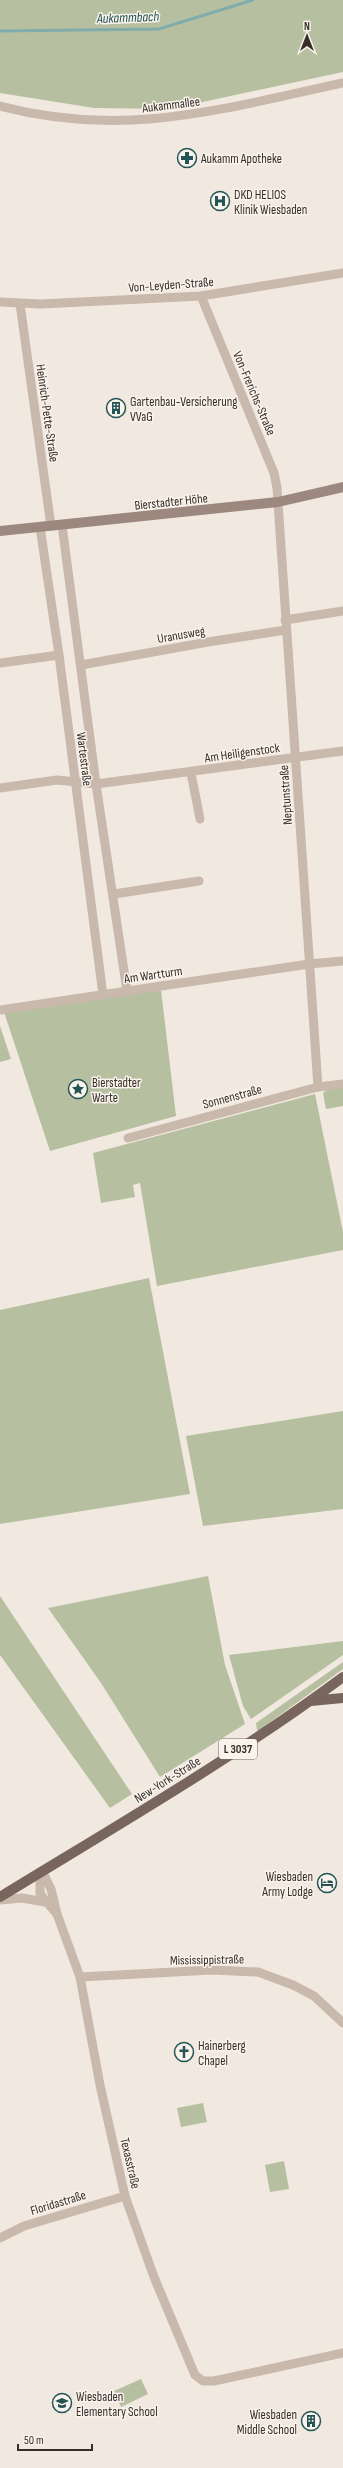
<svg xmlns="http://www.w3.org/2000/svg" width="343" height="2468" font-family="'Sofia Sans Condensed',sans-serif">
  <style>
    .green { fill: #b6c0a0 }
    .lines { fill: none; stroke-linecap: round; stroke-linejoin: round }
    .stream { stroke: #81acac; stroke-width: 3 }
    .minor { stroke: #c9b8ac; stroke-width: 9 }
    .secondary { stroke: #9c887e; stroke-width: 10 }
    .primary { stroke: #78655d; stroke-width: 10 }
    .labels { text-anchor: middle; stroke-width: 3; stroke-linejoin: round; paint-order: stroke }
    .shield { fill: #f9f3ec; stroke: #716964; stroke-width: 1 }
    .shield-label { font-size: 12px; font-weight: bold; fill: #372e2a }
    .street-label { font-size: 13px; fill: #372e2a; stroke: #f9f3ec }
    .poi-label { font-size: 13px; fill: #372e2a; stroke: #f9f3ec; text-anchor: start }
    .water-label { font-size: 14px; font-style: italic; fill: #235456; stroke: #f9f3ec }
  </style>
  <rect width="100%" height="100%" fill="#f1e8e0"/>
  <g class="green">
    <path d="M0,0H343V72L170,109L94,108L0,93Z"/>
    <path d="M161,990L176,1116L50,1151L4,1012Z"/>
    <path d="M0,1026L11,1059L0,1062Z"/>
    <path d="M343,1088V1106L326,1109L323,1093L328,1089Z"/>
    <path d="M315,1094L343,1232V1250L157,1286L140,1183L133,1185L135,1197L101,1203L93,1153Z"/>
    <path d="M149,1278L190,1494L0,1524V1310Z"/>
    <path d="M343,1411V1509L203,1526L186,1436Z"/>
    <path d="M208,1576L225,1665L245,1724L160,1777L101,1683L48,1608Z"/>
    <path d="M0,1596L132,1794L110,1808L0,1655Z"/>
    <path d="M343,1641V1655L251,1719L243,1706L229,1655Z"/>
    <path d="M343,1662V1669L258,1731L257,1730L256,1723Z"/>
    <path d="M203,2103L207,2122L181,2127L177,2108Z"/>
    <path d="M284,2161L289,2189L270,2192L265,2165Z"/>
    <path d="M141,2379L148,2394L121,2407L114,2391Z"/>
  </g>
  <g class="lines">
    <path class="stream" d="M0,31L159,29L253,0"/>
    <g class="minor">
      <path d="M0,106C125,139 221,109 343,83"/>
      <path d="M201,296L274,473L277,488L318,1087"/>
      <path d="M0,302L41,304L201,296L343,273"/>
      <path d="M20,304L51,526"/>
      <path d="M62,525L96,784L127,991"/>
      <path d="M40,527L59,655L103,995"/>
      <path d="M285,620L343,611"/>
      <path d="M0,663L59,655"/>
      <path d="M81,665L208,642L286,630"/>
      <path d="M191,773L200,819"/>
      <path d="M0,788L57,780L96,784L343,751"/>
      <path d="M114,894L199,881"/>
      <path d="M0,1010L309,964L343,961"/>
      <path d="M128,1138L318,1087L343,1084"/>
      <path d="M42,1871L51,1889L57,1914L80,1977L100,2085L125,2196L154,2277L195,2375L203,2381H214L343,2353"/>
      <path d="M40,1872V1894L57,1914"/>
      <path d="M0,1900L22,1898L45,1902"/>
      <path d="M80,1977L212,1970L258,1972L293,1985L314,1996L343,2023"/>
      <path d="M0,2238L24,2226L125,2196"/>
    </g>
    <path class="secondary" d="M0,531L278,502L343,487"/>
    <g class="primary">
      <path d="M311,1701L343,1698"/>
      <path d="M0,1897C116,1826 234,1758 343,1677"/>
    </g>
  </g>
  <defs>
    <symbol id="pharmacy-ring" viewBox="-11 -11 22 22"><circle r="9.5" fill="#f9f3ec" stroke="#235456" stroke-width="1.5"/><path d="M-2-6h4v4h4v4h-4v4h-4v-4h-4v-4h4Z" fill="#235456"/></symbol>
    <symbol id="hospital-ring" viewBox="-11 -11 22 22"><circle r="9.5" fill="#f9f3ec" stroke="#235456" stroke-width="1.5"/><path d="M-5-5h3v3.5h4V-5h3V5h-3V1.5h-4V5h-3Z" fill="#235456"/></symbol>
    <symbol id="building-ring" viewBox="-11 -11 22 22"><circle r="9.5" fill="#f9f3ec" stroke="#235456" stroke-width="1.5"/><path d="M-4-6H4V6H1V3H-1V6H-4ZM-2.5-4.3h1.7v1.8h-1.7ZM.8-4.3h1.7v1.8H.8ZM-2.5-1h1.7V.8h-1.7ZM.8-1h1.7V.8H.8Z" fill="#235456"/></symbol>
    <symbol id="sight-ring" viewBox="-11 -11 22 22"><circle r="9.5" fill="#f9f3ec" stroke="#235456" stroke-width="1.5"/><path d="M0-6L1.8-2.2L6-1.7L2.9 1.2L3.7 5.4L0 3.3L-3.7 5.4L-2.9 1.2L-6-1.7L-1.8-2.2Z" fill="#235456"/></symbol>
    <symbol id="hotel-ring" viewBox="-11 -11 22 22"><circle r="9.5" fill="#f9f3ec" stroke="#235456" stroke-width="1.5"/><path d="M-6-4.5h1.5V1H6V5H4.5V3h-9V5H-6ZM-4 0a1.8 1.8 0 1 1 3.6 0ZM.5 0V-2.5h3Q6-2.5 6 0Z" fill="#235456"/></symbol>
    <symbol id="church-ring" viewBox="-11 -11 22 22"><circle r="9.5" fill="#f9f3ec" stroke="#235456" stroke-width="1.5"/><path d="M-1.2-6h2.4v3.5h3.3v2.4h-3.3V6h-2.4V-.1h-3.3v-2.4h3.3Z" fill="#235456"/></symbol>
    <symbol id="school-ring" viewBox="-11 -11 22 22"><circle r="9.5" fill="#f9f3ec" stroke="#235456" stroke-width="1.5"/><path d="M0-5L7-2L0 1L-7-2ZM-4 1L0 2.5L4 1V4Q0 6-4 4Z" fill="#235456"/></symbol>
  </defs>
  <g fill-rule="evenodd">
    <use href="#pharmacy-ring" x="176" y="147" width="22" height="22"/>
    <use href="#hospital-ring" x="209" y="190" width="22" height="22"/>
    <use href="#building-ring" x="105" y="397" width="22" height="22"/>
    <use href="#sight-ring" x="67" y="1078" width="22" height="22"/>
    <use href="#hotel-ring" x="316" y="1872" width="22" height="22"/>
    <use href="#church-ring" x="173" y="2041" width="22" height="22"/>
    <use href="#school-ring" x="51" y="2392" width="22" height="22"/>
    <use href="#building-ring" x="300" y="2410" width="22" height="22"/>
  </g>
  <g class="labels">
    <rect class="shield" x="219" y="1739" width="38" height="20" rx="3"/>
    <g class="shield-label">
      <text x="238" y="1753">L 3037</text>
    </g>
    <g class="street-label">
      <text transform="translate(171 104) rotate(-7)" y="5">Aukammallee</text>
      <text transform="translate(171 284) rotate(-4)" y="5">Von-Leyden-Straße</text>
      <text transform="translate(255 393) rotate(67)" y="5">Von-Frerichs-Straße</text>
      <text transform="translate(48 413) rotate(82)" y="5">Heinrich-Pette-Straße</text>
      <text transform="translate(171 501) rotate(-6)" y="5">Bierstadter Höhe</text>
      <text transform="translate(181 634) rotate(-10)" y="5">Uranusweg</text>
      <text transform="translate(242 752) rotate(-8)" y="5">Am Heiligenstock</text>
      <text transform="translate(85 759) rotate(83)" y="5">Wartestraße</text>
      <text transform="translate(285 795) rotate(-94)" y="5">Neptunstraße</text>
      <text transform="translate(153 974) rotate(-8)" y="5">Am Wartturm</text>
      <text transform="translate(232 1096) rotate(-15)" y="5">Sonnenstraße</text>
      <text transform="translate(167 1779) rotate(-32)" y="5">New-York-Straße</text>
      <text transform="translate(207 1959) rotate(-1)" y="5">Mississippistraße</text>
      <text transform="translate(131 2163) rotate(77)" y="5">Texasstraße</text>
      <text transform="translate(58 2202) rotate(-17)" y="5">Floridastraße</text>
    </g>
    <g class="poi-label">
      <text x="201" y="163">Aukamm Apotheke</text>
      <text x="234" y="199">DKD HELIOS<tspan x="234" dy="15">Klinik Wiesbaden</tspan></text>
      <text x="130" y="406">Gartenbau-Versicherung<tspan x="130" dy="15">VVaG</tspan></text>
      <text x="92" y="1087">Bierstadter<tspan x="92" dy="15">Warte</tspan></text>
      <text x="313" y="1881" text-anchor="end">Wiesbaden<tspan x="313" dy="15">Army Lodge</tspan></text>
      <text x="198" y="2050">Hainerberg<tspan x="198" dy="15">Chapel</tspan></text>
      <text x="76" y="2401">Wiesbaden<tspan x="76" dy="15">Elementary School</tspan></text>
      <text x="297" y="2419" text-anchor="end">Wiesbaden<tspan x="297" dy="15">Middle School</tspan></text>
    </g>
    <g class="water-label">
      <text transform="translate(128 17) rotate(-2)" y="5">Aukammbach</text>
    </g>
  </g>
  <g transform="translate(307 36)" stroke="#f9f3ec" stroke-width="3" paint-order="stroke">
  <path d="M0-3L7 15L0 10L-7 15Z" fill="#372e2a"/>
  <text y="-6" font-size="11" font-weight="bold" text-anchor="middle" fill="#372e2a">N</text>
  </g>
  <path d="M18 2444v6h74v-6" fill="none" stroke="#372e2a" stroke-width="2"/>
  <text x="24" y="2444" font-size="12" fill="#372e2a" stroke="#f9f3ec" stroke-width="3" paint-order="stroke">50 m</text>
</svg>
